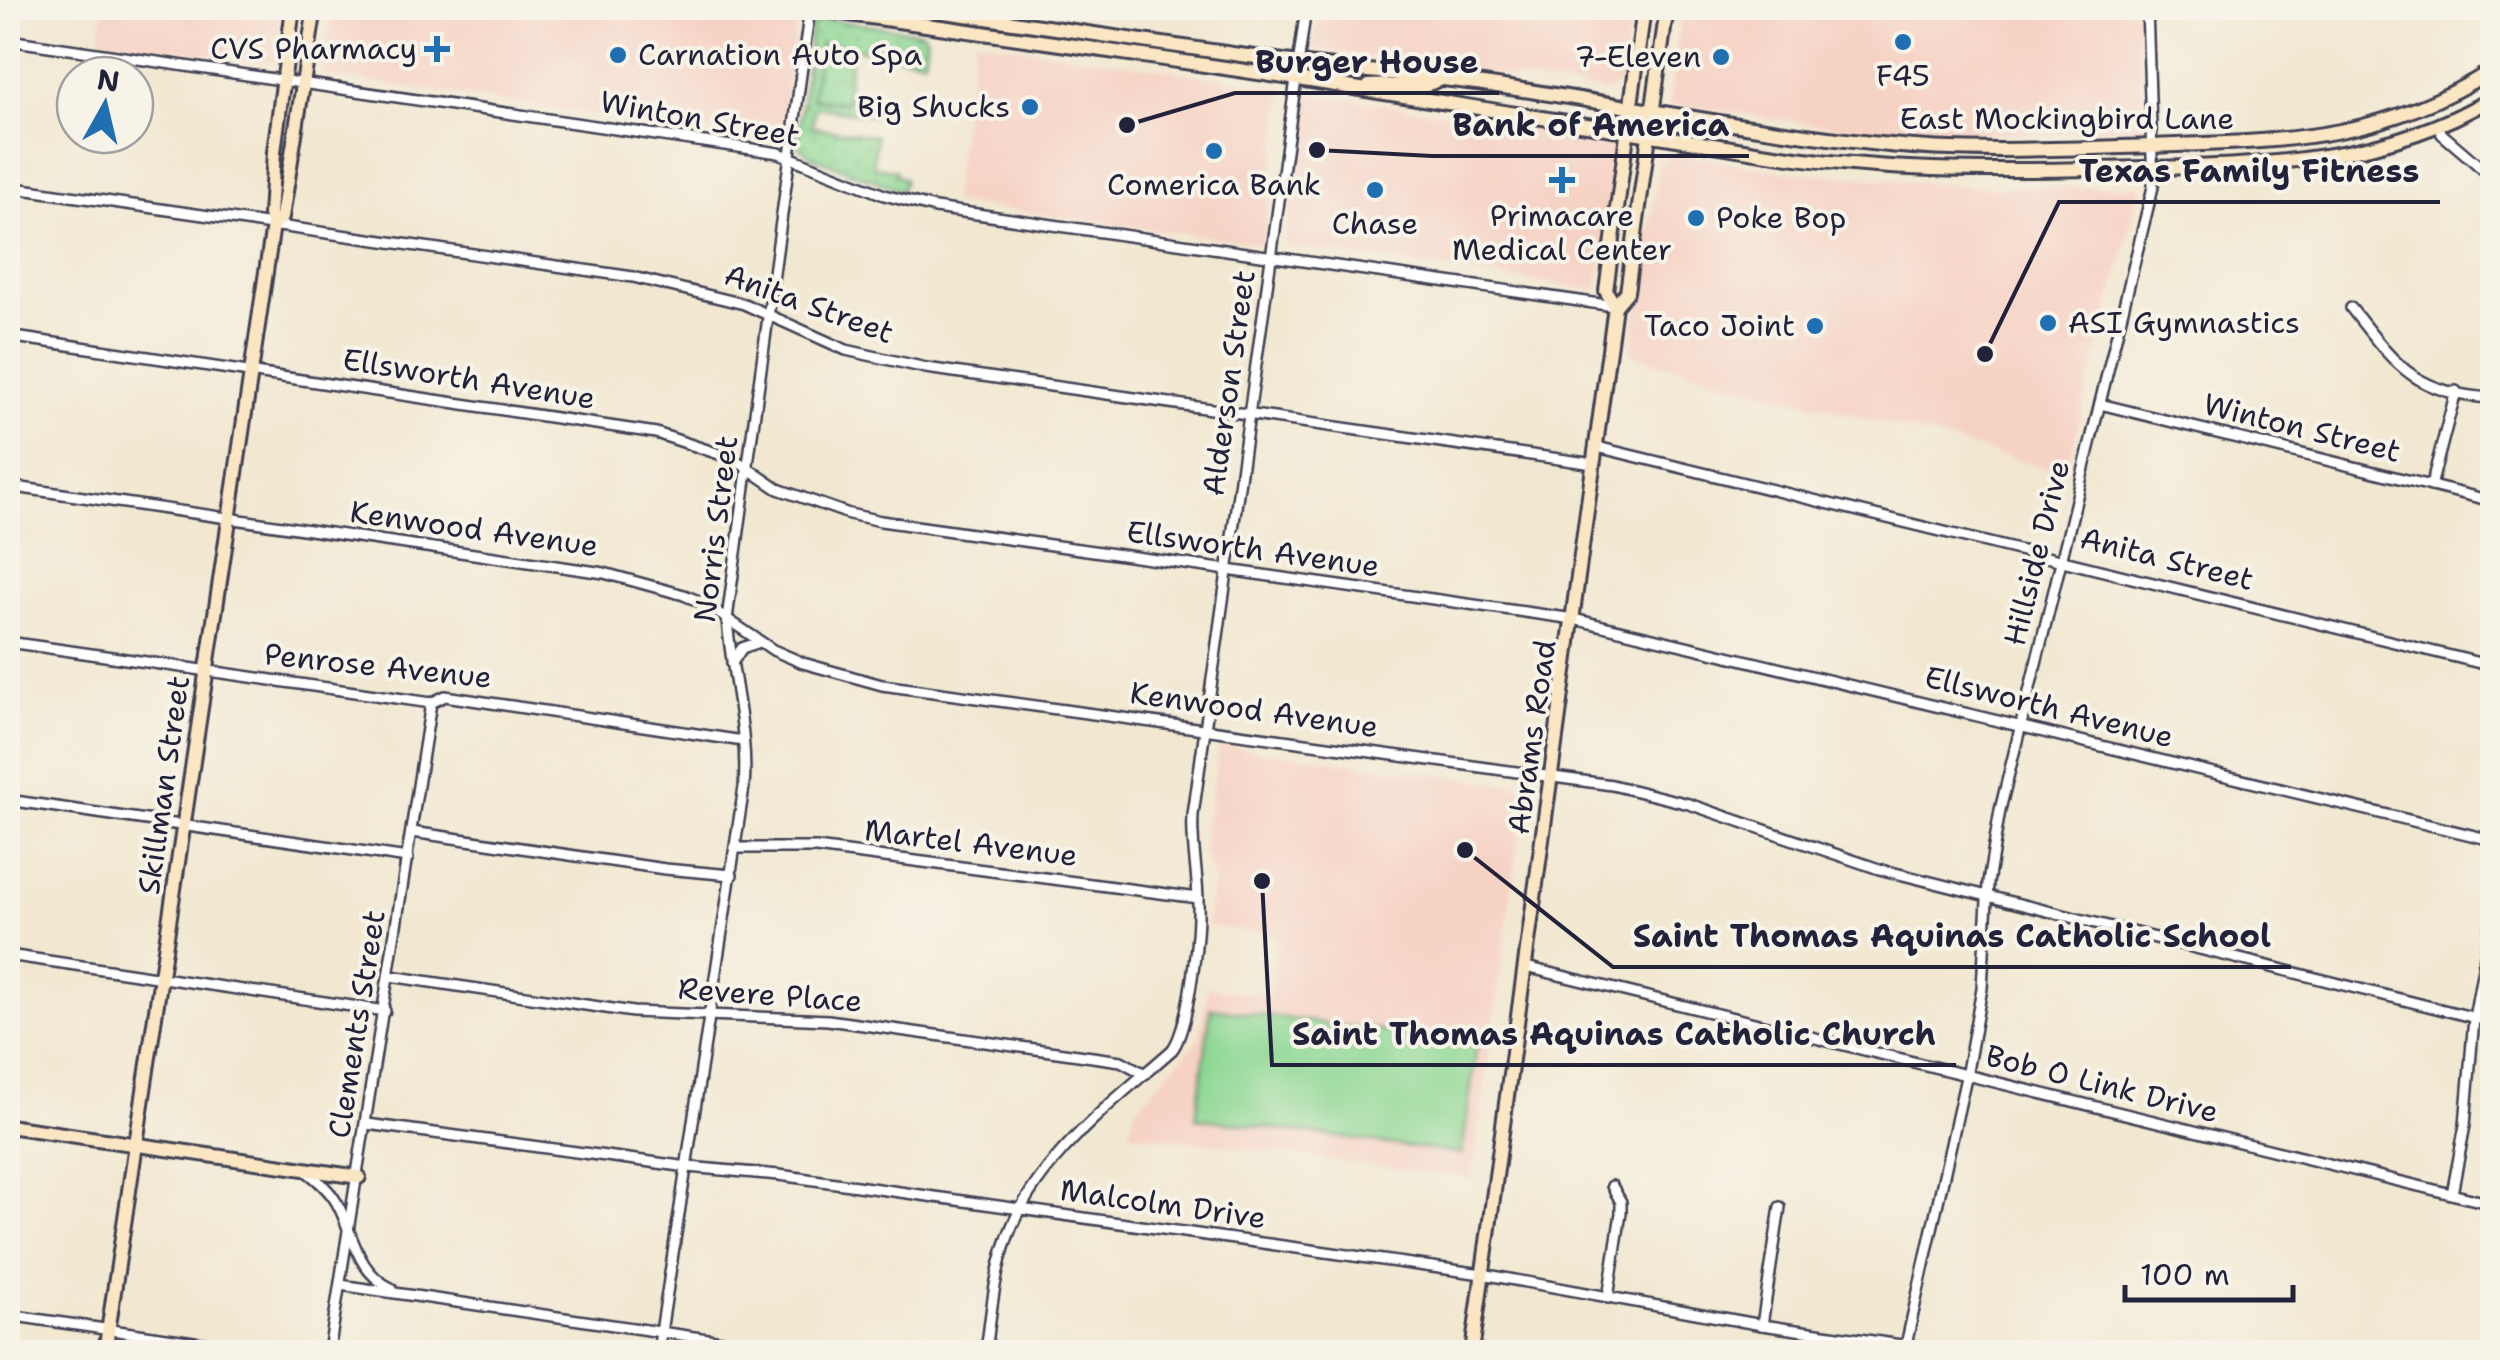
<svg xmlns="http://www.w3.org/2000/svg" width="2500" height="1360" font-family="'Shantell Sans',sans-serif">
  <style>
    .built { fill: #f6d2c4 }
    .grass { fill: url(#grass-dots); stroke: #577c67; stroke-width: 2.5 }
    .park { fill: url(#park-crowns); stroke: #577c67; stroke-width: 2.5 }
    .pitch { fill: #8cd793; stroke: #577c67; stroke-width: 2.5 }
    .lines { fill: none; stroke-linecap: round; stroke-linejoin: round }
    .street-casing { stroke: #414052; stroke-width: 14 }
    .secondary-casing { stroke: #414052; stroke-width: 18 }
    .street { stroke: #fff; stroke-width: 9 }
    .secondary { stroke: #fbe6c4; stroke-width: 12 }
    .poi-dot { fill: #1f6fb2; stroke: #f7f3e8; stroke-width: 4 }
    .labels { text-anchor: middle; stroke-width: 8; stroke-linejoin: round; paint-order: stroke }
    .poi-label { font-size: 30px; fill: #22223b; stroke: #f7f3e8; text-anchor: end }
    .street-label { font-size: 30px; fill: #22223b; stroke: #f7f3e8 }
    .leader { fill: none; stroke: #22223b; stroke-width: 4 }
    .callout-dot { fill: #22223b; stroke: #f7f3e8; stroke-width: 4 }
    .callout-label { font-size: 32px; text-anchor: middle; font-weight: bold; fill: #22223b; stroke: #f7f3e8; stroke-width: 8; stroke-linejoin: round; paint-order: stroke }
  </style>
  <defs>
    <pattern id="grass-dots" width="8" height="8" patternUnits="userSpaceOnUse" patternTransform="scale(2.5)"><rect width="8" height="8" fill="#8cd793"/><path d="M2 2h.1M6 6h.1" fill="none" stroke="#78b880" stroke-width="1.8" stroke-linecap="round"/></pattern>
    <pattern id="park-crowns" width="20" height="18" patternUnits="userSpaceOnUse" patternTransform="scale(2.5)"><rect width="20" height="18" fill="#8cd793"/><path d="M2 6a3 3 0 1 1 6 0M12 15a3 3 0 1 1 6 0" fill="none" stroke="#78b880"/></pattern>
  </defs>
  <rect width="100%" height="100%" fill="#f7f3e8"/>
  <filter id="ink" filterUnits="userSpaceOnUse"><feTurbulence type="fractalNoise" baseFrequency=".01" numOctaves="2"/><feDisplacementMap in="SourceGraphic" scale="20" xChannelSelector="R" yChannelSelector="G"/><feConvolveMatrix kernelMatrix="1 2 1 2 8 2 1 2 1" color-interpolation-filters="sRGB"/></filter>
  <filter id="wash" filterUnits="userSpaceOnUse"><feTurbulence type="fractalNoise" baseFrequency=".0048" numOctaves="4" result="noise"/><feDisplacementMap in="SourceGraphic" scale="40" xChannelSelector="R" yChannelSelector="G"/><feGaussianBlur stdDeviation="2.25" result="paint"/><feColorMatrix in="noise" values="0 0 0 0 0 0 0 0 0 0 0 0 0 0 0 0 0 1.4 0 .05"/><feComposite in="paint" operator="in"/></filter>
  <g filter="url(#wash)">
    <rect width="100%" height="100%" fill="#f2e8d2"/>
    <g class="built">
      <path d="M104,8H283L276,63L99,40Z"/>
      <path d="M332,8H697L797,22L779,142L322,75Z"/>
      <path d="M1318,8H1633L1620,83L1606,92L1312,49Z"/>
      <path d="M1682,8H2138L2145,130L1900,136L1669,104Z"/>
      <path d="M975,40L1284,88L1263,244L951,202Z"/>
      <path d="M1308,93L1619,139L1597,291L1285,246Z"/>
      <path d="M1672,153L1780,171L1998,188L2141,186L2066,473L1630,355L1659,165Z"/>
      <path d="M1219,745L1526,787L1472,1179L1130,1133L1134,1110L1199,1039L1208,988L1270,996L1279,936L1207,925L1213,879L1204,851V834Z"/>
    </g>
    <path class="grass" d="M823,19L922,32L927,38L924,60L820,43L812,99L845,103L846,96L875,100L874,111L880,113L879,117L815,107L812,127L876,136L873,167L896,170V174L905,180L901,191L812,157L797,146L811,27Z"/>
    <path class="park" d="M820,43L852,47L845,103L812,98Z"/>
    <path class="pitch" d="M1211,1008L1477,1044L1462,1154L1196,1118Z"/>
  </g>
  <g filter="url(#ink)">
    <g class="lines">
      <defs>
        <g id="street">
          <path d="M8,40L779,153L884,195L935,208L1614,306"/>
          <path d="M2437,124L2442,134L2492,177"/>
          <path d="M8,187L633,277L744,304L846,350L926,368L1594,464"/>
          <path d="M2351,308C2395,364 2414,394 2492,398"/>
          <path d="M8,336L656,433L734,459L778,489L849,514L881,521L1574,619L2492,840"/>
          <path d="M2100,404L2492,501"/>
          <path d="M1597,447L2492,666"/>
          <path d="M8,486L604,573L684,595L705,604L773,650L803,663L882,685L1612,785L1689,804L1879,869L2492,1022"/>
          <path d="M2431,486L2456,391"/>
          <path d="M8,642L431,703L445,696L743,741"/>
          <path d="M732,663L742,648L757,643"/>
          <path d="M8,800L408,858"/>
          <path d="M412,832L665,869L732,875"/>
          <path d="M737,848H816L1198,898"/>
          <path d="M8,955L385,1011"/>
          <path d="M1526,967L2492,1204"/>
          <path d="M390,976L633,1012L828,1020L1121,1061L1145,1074"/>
          <path d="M367,1124L688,1167L779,1175L1482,1274L1762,1325L1950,1352"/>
          <path d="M306,1171C319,1181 332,1192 339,1207C354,1237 357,1272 391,1288"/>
          <path d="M2452,1194L2465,1125L2474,1018L2492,918"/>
          <path d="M340,1285L797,1352"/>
          <path d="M1608,1298L1621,1213V1202L1612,1186"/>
          <path d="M8,1315L263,1352"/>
          <path d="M1762,1325L1780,1207"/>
          <path d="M1906,1345L1966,1077L1982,988L1988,883L2000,810L2153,187L2147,8"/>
          <path d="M329,1352L431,703"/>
          <path d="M658,1352L744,787C749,734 731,674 727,619L810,8"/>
          <path d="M986,1352C991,1315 994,1275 1007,1239C1034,1161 1112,1103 1172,1050C1189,1029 1199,933 1198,903C1198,873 1191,845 1193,815L1306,8"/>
        </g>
        <g id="secondary">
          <path d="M808,8C992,35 1176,59 1360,89C1462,105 1563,122 1665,137C1727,147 1789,159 1852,164C1949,173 2046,170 2144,168C2263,166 2387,162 2492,98"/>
          <path d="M917,8C1044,26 1171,46 1299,63C1362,71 1426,76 1490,85C1620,104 1749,130 1880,144C1970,154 2062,149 2153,146C2282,141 2379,142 2492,70"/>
          <path d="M1369,86C1391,83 1424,92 1440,78"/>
          <path d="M273,225L282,217L315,8"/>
          <path d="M1615,306L1606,291L1644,8"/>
          <path d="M8,1126L359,1177"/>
          <path d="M105,1352L273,225L270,215L274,152L293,8"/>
          <path d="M1472,1352L1615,306L1627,292L1667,8"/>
        </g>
      </defs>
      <use href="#street" class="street-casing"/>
      <use href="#secondary" class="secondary-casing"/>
      <use href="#street" class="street"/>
      <use href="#secondary" class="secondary"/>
    </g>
  </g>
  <g class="poi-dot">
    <circle cx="1903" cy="42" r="10"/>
    <path d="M432 34h10v10h10v10h-10v10h-10v-10h-10v-10h10z"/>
    <circle cx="618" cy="55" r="10"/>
    <circle cx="1721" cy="57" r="10"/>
    <circle cx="1030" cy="107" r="10"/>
    <circle cx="1214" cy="151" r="10"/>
    <path d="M1557 165h10v10h10v10h-10v10h-10v-10h-10v-10h10z"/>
    <circle cx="1375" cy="190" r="10"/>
    <circle cx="1696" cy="218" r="10"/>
    <circle cx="2048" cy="323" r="10"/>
    <circle cx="1815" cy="326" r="10"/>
  </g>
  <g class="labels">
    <g class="poi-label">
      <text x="417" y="59">CVS Pharmacy</text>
      <text x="638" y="65" text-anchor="start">Carnation Auto Spa</text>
      <text x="1701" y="67">7-Eleven</text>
      <text x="1903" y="86" text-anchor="middle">F45</text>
      <text x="1010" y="117">Big Shucks</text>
      <text x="1214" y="195" text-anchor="middle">Comerica Bank</text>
      <text x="1562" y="226" text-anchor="middle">Primacare<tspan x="1562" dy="34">Medical Center</tspan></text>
      <text x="1716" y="228" text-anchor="start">Poke Bop</text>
      <text x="1375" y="234" text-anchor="middle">Chase</text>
      <text x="2068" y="333" text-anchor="start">ASI Gymnastics</text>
      <text x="1795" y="336">Taco Joint</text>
    </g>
    <g class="street-label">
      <text transform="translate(700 119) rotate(10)" y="10">Winton Street</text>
      <text x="2067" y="129">East Mockingbird Lane</text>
      <text transform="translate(809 304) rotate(20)" y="10">Anita Street</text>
      <text transform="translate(469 379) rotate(9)" y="10">Ellsworth Avenue</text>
      <text transform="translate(1229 383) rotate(-82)" y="10">Alderson Street</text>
      <text transform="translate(2302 428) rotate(14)" y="10">Winton Street</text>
      <text transform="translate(474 529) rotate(8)" y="10">Kenwood Avenue</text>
      <text transform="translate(716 529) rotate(-83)" y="10">Norris Street</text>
      <text transform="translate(1253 549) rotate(8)" y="10">Ellsworth Avenue</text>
      <text transform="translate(2037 553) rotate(-76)" y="10">Hillside Drive</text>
      <text transform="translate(2167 559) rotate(14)" y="10">Anita Street</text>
      <text transform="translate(378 666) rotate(6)" y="10">Penrose Avenue</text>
      <text transform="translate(2049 707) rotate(14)" y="10">Ellsworth Avenue</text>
      <text transform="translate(1254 710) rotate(8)" y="10">Kenwood Avenue</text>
      <text transform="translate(1532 737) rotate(-82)" y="10">Abrams Road</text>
      <text transform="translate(164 785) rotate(-82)" y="10">Skillman Street</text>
      <text transform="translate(971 843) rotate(7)" y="10">Martel Avenue</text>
      <text transform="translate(770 995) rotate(4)" y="10">Revere Place</text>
      <text transform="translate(357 1024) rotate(-81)" y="10">Clements Street</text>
      <text transform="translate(2102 1084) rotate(14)" y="10">Bob O Link Drive</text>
      <text transform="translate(1163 1204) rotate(8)" y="10">Malcolm Drive</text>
    </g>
  </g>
  <path class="leader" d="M1127 125L1235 93H1499M1317 150L1432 156H1749M1985 354L2059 202H2440M1465 850L1613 967H2291M1262 881L1272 1065H1956"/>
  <g class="callout-dot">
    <circle cx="1127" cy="125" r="10"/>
    <circle cx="1317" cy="150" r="10"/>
    <circle cx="1985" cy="354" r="10"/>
    <circle cx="1465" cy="850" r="10"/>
    <circle cx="1262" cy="881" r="10"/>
  </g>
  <g class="callout-label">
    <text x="1367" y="73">Burger House</text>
    <text x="1591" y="136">Bank of America</text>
    <text x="2249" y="182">Texas Family Fitness</text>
    <text x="1952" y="947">Saint Thomas Aquinas Catholic School</text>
    <text x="1614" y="1045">Saint Thomas Aquinas Catholic Church</text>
  </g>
  <rect width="2500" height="1360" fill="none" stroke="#f7f3e8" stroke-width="40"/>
  <g transform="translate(105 105) rotate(8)"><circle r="48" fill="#f7f3e8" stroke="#a29fa3" stroke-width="2.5"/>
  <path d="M0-8L18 38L0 25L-18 38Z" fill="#1f6fb2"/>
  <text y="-15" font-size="28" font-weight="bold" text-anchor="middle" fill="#22223b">N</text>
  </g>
  <path d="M2125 1285v15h168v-15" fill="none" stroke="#22223b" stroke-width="5"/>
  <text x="2140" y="1285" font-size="30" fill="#22223b" stroke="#f7f3e8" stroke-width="8" paint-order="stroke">100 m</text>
</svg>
